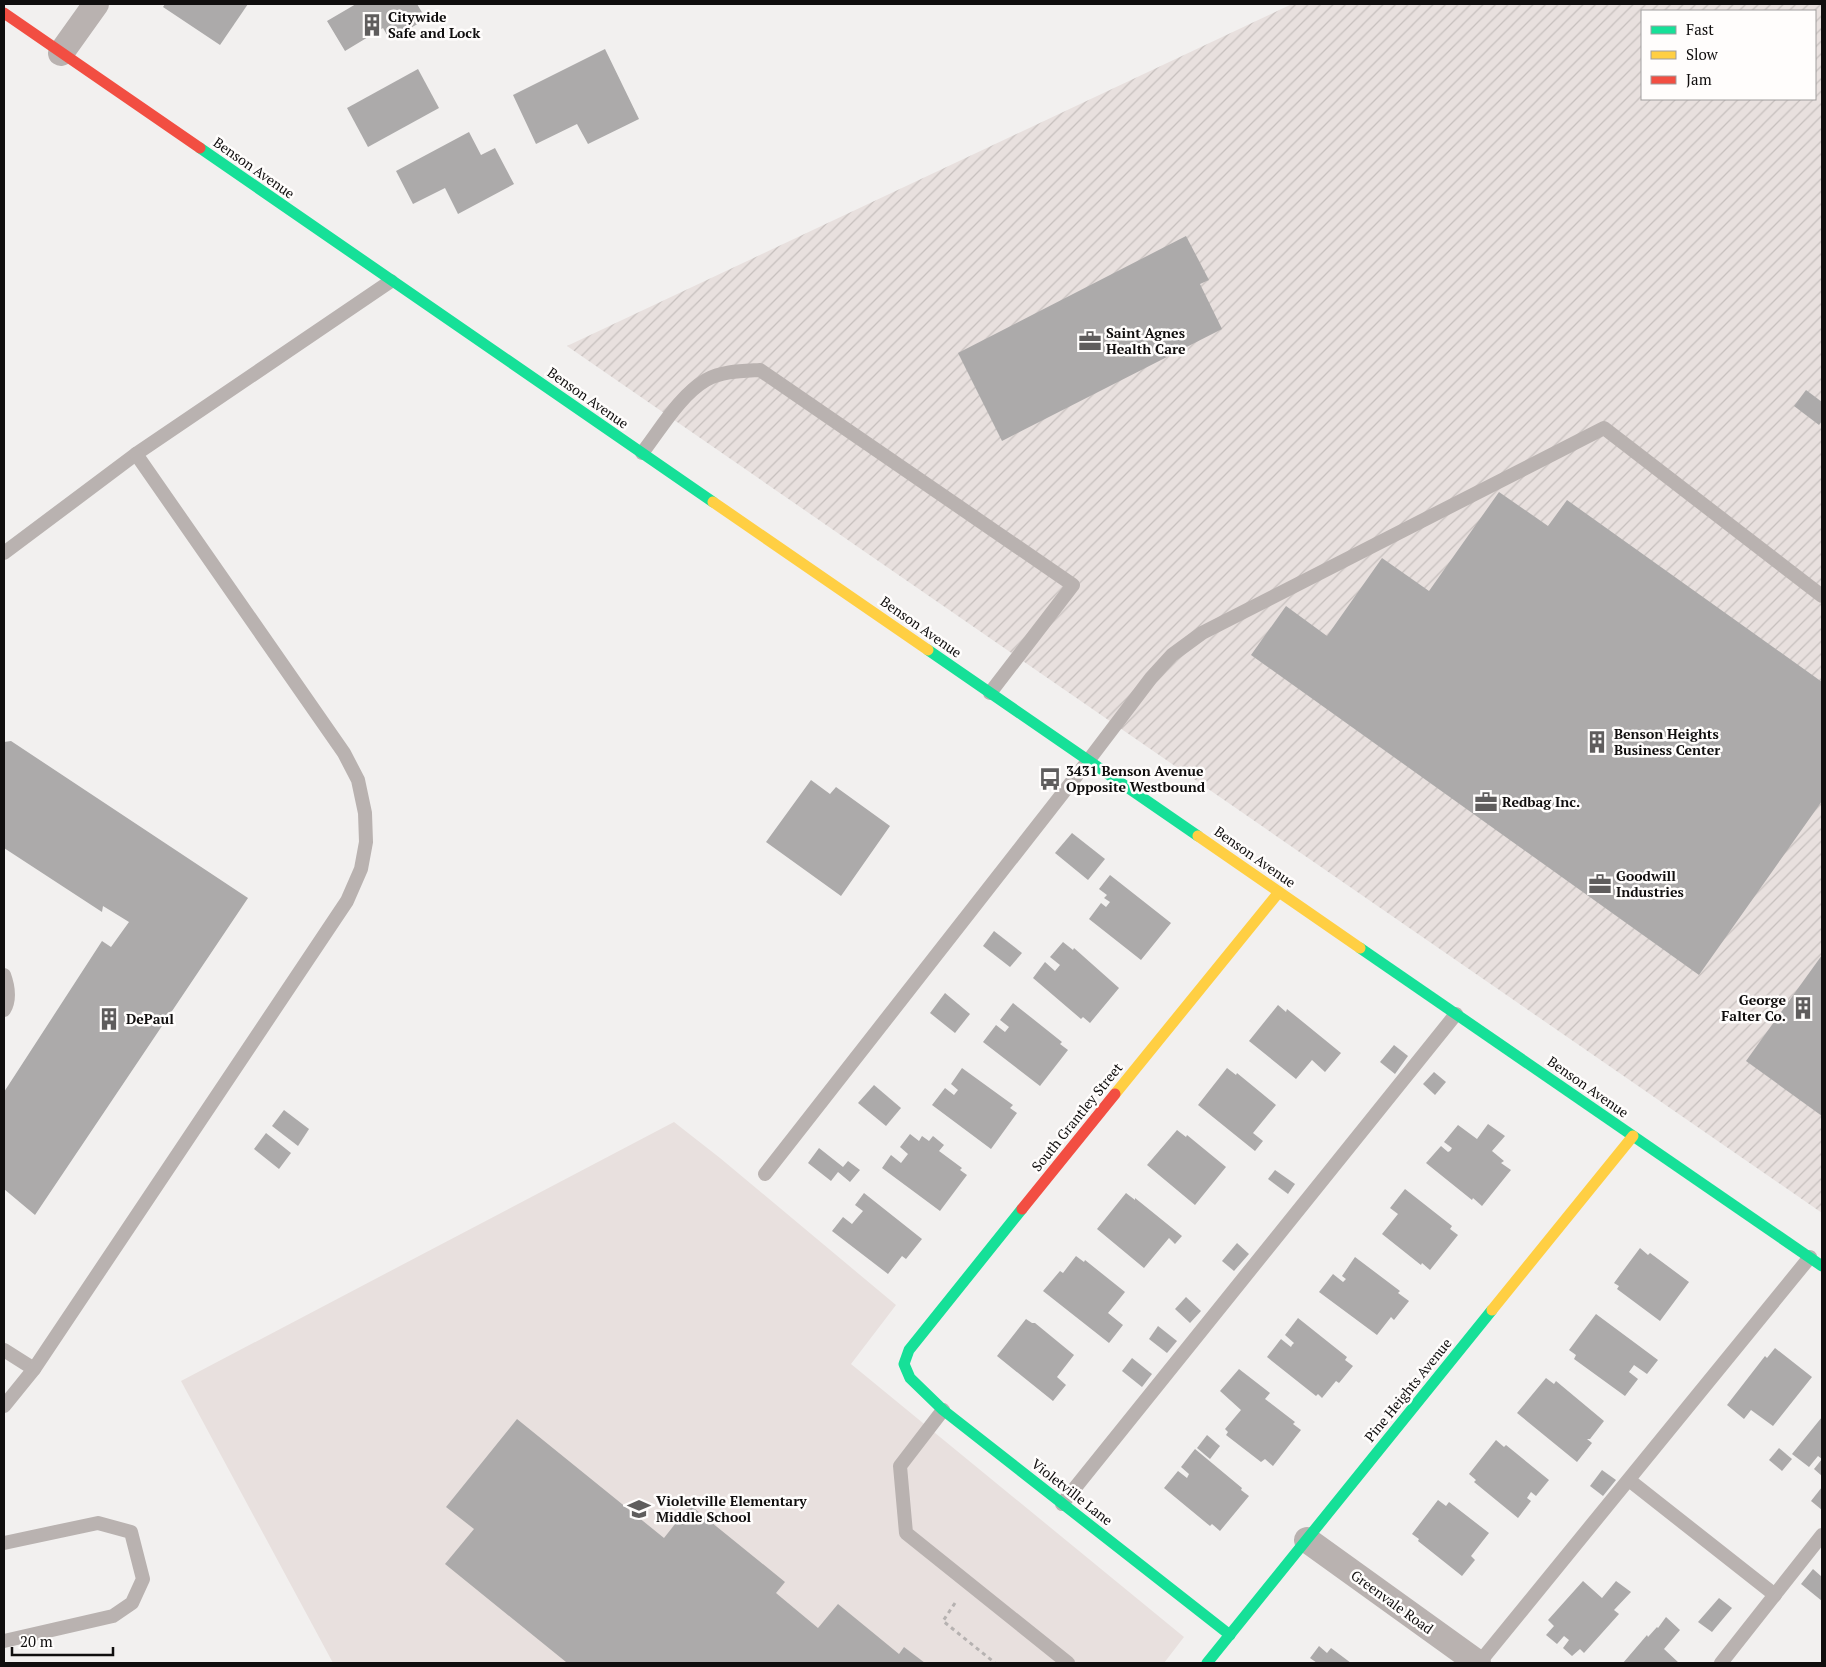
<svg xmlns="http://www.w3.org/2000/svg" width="1826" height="1667" font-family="'PT Serif',serif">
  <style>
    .built { fill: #e8e0de }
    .industrial { fill: url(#industrial-furrows); fill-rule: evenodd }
    .building { fill: #acaaaa }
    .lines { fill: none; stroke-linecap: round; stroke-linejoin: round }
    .path { stroke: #b6b2b1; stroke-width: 3; stroke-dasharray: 4 4; stroke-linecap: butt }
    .lane { stroke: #b9b2b0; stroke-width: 14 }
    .street { stroke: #b9b2b0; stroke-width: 26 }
    .fast { stroke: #16e098; stroke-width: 11 }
    .slow { stroke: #ffcf43; stroke-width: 11 }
    .jam { stroke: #f24e42; stroke-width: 11 }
    .labels { text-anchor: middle; stroke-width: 5; stroke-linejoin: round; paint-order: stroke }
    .poi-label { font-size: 14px; font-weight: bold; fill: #100e0e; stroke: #fffdfc; text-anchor: start }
    .street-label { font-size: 14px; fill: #100e0e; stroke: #fffdfc }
  </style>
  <defs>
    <pattern id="industrial-furrows" width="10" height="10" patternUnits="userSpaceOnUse" patternTransform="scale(1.25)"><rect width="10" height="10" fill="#e8e0de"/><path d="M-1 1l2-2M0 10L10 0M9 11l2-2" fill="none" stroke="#c6bfbd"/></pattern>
  </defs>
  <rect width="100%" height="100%" fill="#f2f0ef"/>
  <path class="built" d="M674,1122L720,1158L896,1305L851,1364L1184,1637L1164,1663H333L181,1381Z"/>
  <path class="industrial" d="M1292,4H1822V1213L567,346ZM1642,11H1815V99H1642Z"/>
  <g class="building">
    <path d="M165,4H248L220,45L163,7Z"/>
    <path d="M356,4H417L426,19L390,40L383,28L345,51L327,21Z"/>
    <path d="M605,49L639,119L588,144L577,124L536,144L513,95Z"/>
    <path d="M418,69L439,108L368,147L347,108Z"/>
    <path d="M469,132L481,155L495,148L514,184L458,214L445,188L413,204L396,171Z"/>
    <path d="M1186,236L1209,280L1200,284L1222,329L1002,441L958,353Z"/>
    <path d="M1806,390L1822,402V421L1819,425L1794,406Z"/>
    <path d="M1499,492L1548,526L1567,500L1822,682V801L1699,975L1251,655L1286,606L1327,636L1382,558L1429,591Z"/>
    <path d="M11,741L248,898L35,1215L4,1189V1092L102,941L111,947L129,922L103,906L102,912L4,848V742Z"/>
    <path d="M811,780L830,794L836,787L890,826L841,896L766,842Z"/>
    <path d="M1072,833L1105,859L1088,880L1055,853Z"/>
    <path d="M1110,875L1171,923L1141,960L1089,919L1101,903L1106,907L1110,902L1104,898L1107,895L1099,889Z"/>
    <path d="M994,931L1022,953L1010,967L983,946Z"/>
    <path d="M1063,942L1073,950L1074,948L1119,988L1090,1023L1083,1017L1081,1019L1033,978L1045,962L1055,971L1060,965L1050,957Z"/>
    <path d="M1822,955V1116L1746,1061Z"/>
    <path d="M945,993L970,1014L955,1033L930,1013Z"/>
    <path d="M1013,1003L1062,1042L1060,1044L1068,1050L1040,1086L983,1042L996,1025L1005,1032L1009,1027L1000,1020Z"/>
    <path d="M1278,1005L1286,1012L1287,1009L1341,1053L1325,1072L1312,1060L1296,1079L1249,1041Z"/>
    <path d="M1394,1045L1408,1056L1395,1074L1380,1062Z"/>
    <path d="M962,1068L1013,1105L1010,1108L1017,1113L991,1149L932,1105L945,1088L954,1095L958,1090L951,1084Z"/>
    <path d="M1227,1068L1236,1075L1237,1073L1276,1105L1253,1133L1263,1141L1255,1151L1198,1105Z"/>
    <path d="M1434,1072L1446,1082L1435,1095L1423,1084Z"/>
    <path d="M874,1085L901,1108L886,1126L858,1103Z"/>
    <path d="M284,1110L309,1129L298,1146L272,1126Z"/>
    <path d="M1488,1124L1505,1136L1492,1151L1504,1161L1501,1163L1511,1170L1482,1206L1473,1198L1472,1200L1426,1163L1441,1146L1448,1152L1450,1151L1452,1148L1444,1142L1458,1125L1477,1139Z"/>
    <path d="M1177,1130L1186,1137L1187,1135L1226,1167L1195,1205L1147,1165Z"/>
    <path d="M266,1133L291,1153L279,1169L254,1149Z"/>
    <path d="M910,1134L919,1141L922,1136L929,1141L933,1136L944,1145L939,1151L962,1168L960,1170L967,1175L940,1211L882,1168L891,1155L901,1163L908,1154L900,1147Z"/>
    <path d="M819,1148L843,1167L848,1161L860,1170L850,1182L838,1172L831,1181L808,1163Z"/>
    <path d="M1275,1170L1295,1184L1288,1194L1268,1179Z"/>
    <path d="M1405,1189L1452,1226L1450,1229L1458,1235L1430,1270L1422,1263L1421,1265L1382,1234L1398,1214L1390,1208Z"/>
    <path d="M864,1193L922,1239L906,1259L902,1256L888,1274L832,1231L843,1217L852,1224L857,1218L863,1211L855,1205Z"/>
    <path d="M1126,1193L1135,1200V1198L1182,1236L1175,1244L1169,1238L1144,1268L1097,1229Z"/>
    <path d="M1237,1243L1249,1254L1234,1271L1222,1261Z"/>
    <path d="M1640,1248L1648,1255L1650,1253L1689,1282L1660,1321L1617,1289L1619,1286L1614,1283Z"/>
    <path d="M1076,1256L1084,1262L1085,1260L1125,1292L1108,1313L1123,1325L1109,1343L1043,1291L1060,1271L1063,1273Z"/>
    <path d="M1355,1257L1400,1291L1398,1293L1409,1301L1394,1320L1391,1317L1377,1335L1319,1292L1333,1274L1343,1282L1346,1279L1342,1276Z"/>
    <path d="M1186,1297L1201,1311L1190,1323L1175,1309Z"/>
    <path d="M1596,1314L1658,1360L1647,1374L1634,1365L1629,1372L1638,1379L1625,1396L1574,1359L1576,1355L1569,1350Z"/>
    <path d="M1298,1318L1347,1357L1345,1360L1353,1366L1339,1383L1336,1381L1322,1398L1318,1394L1316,1396L1267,1357L1281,1339L1291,1347L1292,1345L1294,1343L1285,1335Z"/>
    <path d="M1026,1319L1032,1323H1035L1074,1355L1057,1377L1066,1385L1053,1401L997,1356Z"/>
    <path d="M1158,1326L1177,1341L1167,1353L1149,1339Z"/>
    <path d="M1775,1348L1812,1377L1773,1426L1751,1410L1744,1419L1727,1405L1765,1356L1767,1358Z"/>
    <path d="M1132,1358L1152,1374L1142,1387L1122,1371Z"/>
    <path d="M1239,1369L1270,1393L1265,1399L1295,1422L1293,1424L1301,1430L1273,1466L1265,1459L1261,1462L1226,1435L1228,1432L1225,1429L1241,1410L1220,1391Z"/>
    <path d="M1546,1378L1554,1384L1556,1381L1604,1421L1590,1439H1587L1592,1443L1577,1462L1517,1413Z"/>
    <path d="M1822,1417V1476L1814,1469L1822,1459L1818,1456L1809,1467L1792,1454Z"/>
    <path d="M517,1419L664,1538L690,1505L785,1582L776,1593L818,1628L838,1604L899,1654L904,1647L925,1663H565L566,1662L445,1564L474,1529L446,1507Z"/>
    <path d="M1207,1435L1220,1446L1210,1459L1197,1448Z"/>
    <path d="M1496,1440L1504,1447L1506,1445L1549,1480L1536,1496L1531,1492L1527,1498L1531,1501L1518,1518L1474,1482L1476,1480L1469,1474Z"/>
    <path d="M1779,1448L1792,1459L1782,1471L1769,1460Z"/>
    <path d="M1195,1449L1242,1488L1241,1490L1249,1496L1220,1531L1212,1524L1210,1526L1164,1488L1178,1471L1187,1478L1189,1474L1181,1467Z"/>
    <path d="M1602,1470L1616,1480L1603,1496L1590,1486Z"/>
    <path d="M1822,1487V1510L1811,1501Z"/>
    <path d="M1438,1500L1446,1506L1449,1502L1489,1533L1471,1556L1475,1560L1462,1576L1418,1541L1419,1539L1412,1534Z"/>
    <path d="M1813,1569L1822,1577V1601L1801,1584Z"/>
    <path d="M1583,1581L1602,1598L1616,1581L1631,1592L1614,1610L1619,1614L1584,1653L1580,1649L1572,1656L1563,1648L1569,1640L1564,1636L1557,1644L1546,1635L1554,1626L1548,1620Z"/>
    <path d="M1719,1598L1732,1608L1712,1632L1698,1622Z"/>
    <path d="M1666,1617L1680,1630L1664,1649L1679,1663H1623L1647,1635L1648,1637L1657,1627L1658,1628Z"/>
    <path d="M1319,1646L1327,1653L1331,1648L1351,1663H1317L1310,1658Z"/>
  </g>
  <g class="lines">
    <path class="path" d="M955,1603L943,1621L995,1663"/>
    <g class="lane">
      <path d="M642,453C660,430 680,395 706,380C722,371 742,371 760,370L1073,585L990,693"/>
      <path d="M4,553L136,454L391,281"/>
      <path d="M4,975C8,986 10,1000 4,1010"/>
      <path d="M765,1174L1088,761L1151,678L1172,655L1202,633L1604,428L1822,596"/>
      <path d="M4,1350L34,1369"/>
      <path d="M4,1406L34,1369L347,901L361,869L366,842L365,813L358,780L344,753L136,454"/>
      <path d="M943,1410L900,1466L906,1533L1068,1663"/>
      <path d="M1629,1480L1775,1595"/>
      <path d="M1062,1504L1456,1014"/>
      <path d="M4,1543L98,1523L131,1532L143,1579L132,1603L113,1616L4,1641"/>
      <path d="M1479,1663L1810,1257"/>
      <path d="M1721,1663L1822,1535"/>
    </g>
    <g class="street">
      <path d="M61,53L96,4"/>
      <path d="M1307,1540L1478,1663"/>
    </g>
    <g class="fast">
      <path d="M200,148L713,502"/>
      <path d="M928,650L1198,836"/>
      <path d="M1360,948L1822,1266"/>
      <path d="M1022,1209L909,1350L904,1364L910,1378L943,1410L1230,1635"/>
      <path d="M1207,1663L1492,1310"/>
    </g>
    <g class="slow">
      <path d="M713,502L928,650"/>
      <path d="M1198,836L1360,948"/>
      <path d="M1115,1094L1279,892"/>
      <path d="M1492,1310L1633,1136"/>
    </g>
    <g class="jam">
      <path d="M4,13L200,148"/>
      <path d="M1022,1209L1115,1094"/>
    </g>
  </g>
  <defs>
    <symbol id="building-bare" viewBox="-9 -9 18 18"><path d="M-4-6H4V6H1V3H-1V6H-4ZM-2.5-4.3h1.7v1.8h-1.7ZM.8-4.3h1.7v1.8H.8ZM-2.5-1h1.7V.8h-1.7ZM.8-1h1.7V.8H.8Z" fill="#5f5d5d" stroke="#fffdfc" stroke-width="2.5" paint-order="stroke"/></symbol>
    <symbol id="office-bare" viewBox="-9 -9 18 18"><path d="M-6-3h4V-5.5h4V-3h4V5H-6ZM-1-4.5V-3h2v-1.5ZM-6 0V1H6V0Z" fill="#5f5d5d" stroke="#fffdfc" stroke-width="2.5" paint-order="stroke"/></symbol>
    <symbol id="bus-bare" viewBox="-9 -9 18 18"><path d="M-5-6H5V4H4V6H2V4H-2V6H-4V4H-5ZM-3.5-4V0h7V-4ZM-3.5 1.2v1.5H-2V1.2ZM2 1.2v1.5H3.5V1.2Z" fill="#5f5d5d" stroke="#fffdfc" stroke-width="2.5" paint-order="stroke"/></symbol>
    <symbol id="school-bare" viewBox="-9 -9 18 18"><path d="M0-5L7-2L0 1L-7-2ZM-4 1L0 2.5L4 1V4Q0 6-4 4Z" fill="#5f5d5d" stroke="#fffdfc" stroke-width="2.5" paint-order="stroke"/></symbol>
  </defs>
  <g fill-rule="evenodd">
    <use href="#building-bare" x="356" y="9" width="32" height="32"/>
    <use href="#office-bare" x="1074" y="325" width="32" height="32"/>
    <use href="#building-bare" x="1581" y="726" width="32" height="32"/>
    <use href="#bus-bare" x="1034" y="763" width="32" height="32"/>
    <use href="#office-bare" x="1470" y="786" width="32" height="32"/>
    <use href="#office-bare" x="1584" y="868" width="32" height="32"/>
    <use href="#building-bare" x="1787" y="992" width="32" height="32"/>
    <use href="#building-bare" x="93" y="1003" width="32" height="32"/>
    <use href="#school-bare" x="623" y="1493" width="32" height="32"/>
  </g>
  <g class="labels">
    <g class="poi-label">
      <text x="388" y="22">Citywide<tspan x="388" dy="16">Safe and Lock</tspan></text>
      <text x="1106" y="338">Saint Agnes<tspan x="1106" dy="16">Health Care</tspan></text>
      <text x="1614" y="739">Benson Heights<tspan x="1614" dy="16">Business Center</tspan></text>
      <text x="1066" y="776">3431 Benson Avenue<tspan x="1066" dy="16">Opposite Westbound</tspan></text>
      <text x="1502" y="807">Redbag Inc.</text>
      <text x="1616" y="881">Goodwill<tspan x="1616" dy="16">Industries</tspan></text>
      <text x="1786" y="1005" text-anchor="end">George<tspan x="1786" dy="16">Falter Co.</tspan></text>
      <text x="126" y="1024">DePaul</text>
      <text x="656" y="1506">Violetville Elementary<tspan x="656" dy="16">Middle School</tspan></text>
    </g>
    <g class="street-label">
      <text transform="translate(254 168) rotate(35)" y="5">Benson Avenue</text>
      <text transform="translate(588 398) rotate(35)" y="5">Benson Avenue</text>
      <text transform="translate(921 627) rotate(35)" y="5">Benson Avenue</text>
      <text transform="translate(1255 857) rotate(35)" y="5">Benson Avenue</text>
      <text transform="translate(1588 1087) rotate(35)" y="5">Benson Avenue</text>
      <text transform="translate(1077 1117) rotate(-51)" y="5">South Grantley Street</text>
      <text transform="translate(1408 1390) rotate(-51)" y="5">Pine Heights Avenue</text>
      <text transform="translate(1072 1492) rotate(38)" y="5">Violetville Lane</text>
      <text transform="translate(1392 1602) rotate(36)" y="5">Greenvale Road</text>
    </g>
  </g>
  <rect width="1826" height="1667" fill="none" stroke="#100e0e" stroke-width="10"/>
  <rect x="1641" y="10" width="175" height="90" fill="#fffdfc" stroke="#9f9d9d"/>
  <rect x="1651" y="26" width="25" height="8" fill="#16e098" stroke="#9f9d9d"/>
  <text x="1686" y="35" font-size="15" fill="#100e0e">Fast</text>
  <rect x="1651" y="51" width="25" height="8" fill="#ffcf43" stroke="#9f9d9d"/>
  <text x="1686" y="60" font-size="15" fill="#100e0e">Slow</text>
  <rect x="1651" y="76" width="25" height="8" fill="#f24e42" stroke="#9f9d9d"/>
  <text x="1686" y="85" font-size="15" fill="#100e0e">Jam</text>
  <path d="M12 1647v8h101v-8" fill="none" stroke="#100e0e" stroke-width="2.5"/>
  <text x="20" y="1647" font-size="15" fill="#100e0e" stroke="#fffdfc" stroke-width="4" paint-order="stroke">20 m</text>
</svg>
